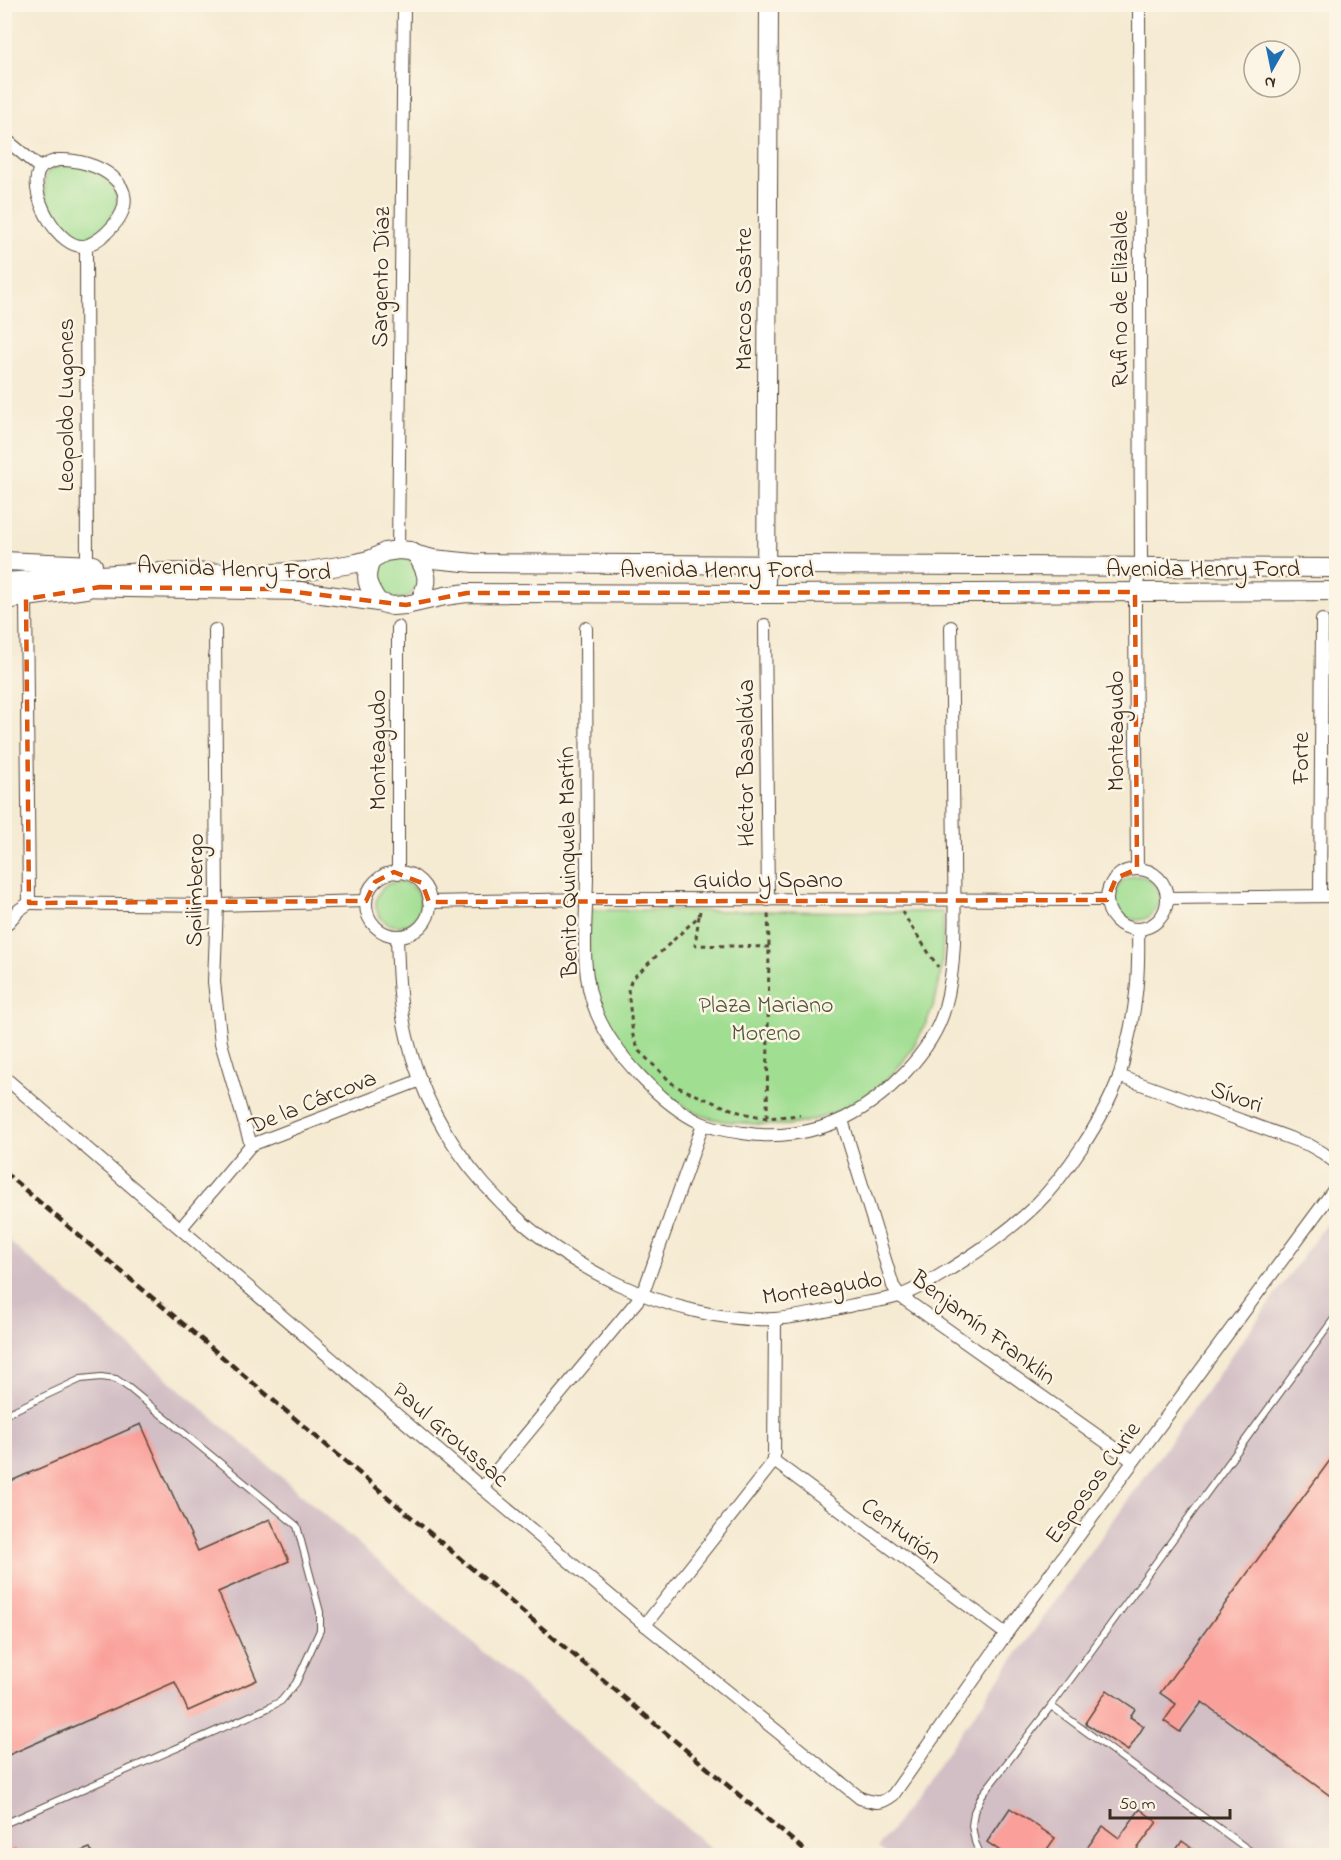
<svg xmlns="http://www.w3.org/2000/svg" width="1341" height="1860" font-family="'Indie Flower',sans-serif">
  <style>
    .industrial { fill: #d2bec5 }
    .green { fill: #a0de92; stroke: #6e8458; stroke-width: 1.5 }
    .building { fill: #fa9f99 }
    .lines { fill: none; stroke-linecap: round; stroke-linejoin: round }
    .lane-casing { stroke: #574739; stroke-width: 8 }
    .street-casing { stroke: #574739; stroke-width: 14 }
    .secondary-casing { stroke: #574739; stroke-width: 20 }
    .path { stroke: #574739; stroke-width: 3; stroke-dasharray: 4.5 4.5; stroke-linecap: butt }
    .lane { stroke: #fff; stroke-width: 6 }
    .street { stroke: #fff; stroke-width: 12 }
    .secondary { stroke: #fff; stroke-width: 18 }
    .rail { stroke: #3b2a1e; stroke-width: 4.5; stroke-dasharray: 9 4.5; stroke-linecap: butt }
    .marked { fill: none; stroke: #df570d; stroke-width: 4.5; stroke-dasharray: 12 8; stroke-linejoin: round }
    .labels { text-anchor: middle; stroke-width: 5; stroke-linejoin: round; paint-order: stroke }
    .street-label { font-size: 24px; fill: #3b2a1e; stroke: #fcf5e5 }
    .park-label { font-size: 24px; fill: #54573b; stroke: #fcf5e5 }
  </style>
  <rect width="100%" height="100%" fill="#fcf5e5"/>
  <filter id="ink" filterUnits="userSpaceOnUse"><feTurbulence type="fractalNoise" baseFrequency=".0167" numOctaves="2"/><feDisplacementMap in="SourceGraphic" scale="12" xChannelSelector="R" yChannelSelector="G"/><feConvolveMatrix kernelMatrix="1 2 1 2 8 2 1 2 1" color-interpolation-filters="sRGB"/></filter>
  <filter id="wash" filterUnits="userSpaceOnUse"><feTurbulence type="fractalNoise" baseFrequency=".008" numOctaves="4" result="noise"/><feDisplacementMap in="SourceGraphic" scale="24" xChannelSelector="R" yChannelSelector="G"/><feGaussianBlur stdDeviation="1.35" result="paint"/><feColorMatrix in="noise" values="0 0 0 0 0 0 0 0 0 0 0 0 0 0 0 0 0 1.4 0 .05"/><feComposite in="paint" operator="in"/></filter>
  <g filter="url(#wash)">
    <rect width="100%" height="100%" fill="#f5ead2"/>
    <g class="industrial">
      <path d="M1336,1210V1855L889,1856L878,1848Z"/>
      <path d="M5,1238L718,1855H5Z"/>
    </g>
    <g class="green">
      <path d="M60,166C66,166 72,165 78,166C115,172 132,203 101,229C95,234 88,240 81,240C61,239 35,189 48,172C51,169 56,167 60,166Z"/>
      <circle cx="397" cy="578" r="21"/>
      <circle cx="1137" cy="898" r="22"/>
      <circle cx="398" cy="904" r="22"/>
      <path d="M590,910L943,912C943,948 944,985 928,1019C920,1037 908,1057 894,1072C868,1100 828,1119 790,1125C780,1126 769,1125 759,1124C739,1123 719,1122 701,1115C678,1105 660,1089 643,1072C621,1049 602,1022 593,991C586,965 589,937 590,910Z"/>
    </g>
    <g id="blocks">
      <g class="building">
        <path d="M141,1424L198,1551L270,1519L289,1561L218,1592L257,1680L188,1711L175,1682L4,1757V1484Z"/>
        <path d="M1336,1452V1800L1202,1702L1180,1732L1164,1721L1176,1704L1160,1693Z"/>
        <path d="M1107,1690L1135,1709L1130,1717L1144,1726L1128,1751L1085,1723Z"/>
        <path d="M1010,1808L1055,1838L1045,1852L1051,1856H1001L1003,1853L987,1842Z"/>
        <path d="M1140,1809L1157,1822L1132,1856H1081L1103,1826L1119,1838Z"/>
        <path d="M1182,1841L1203,1856H1172Z"/>
        <path d="M15,1847L19,1856H4V1851Z"/>
        <path d="M90,1848L93,1855H71Z"/>
      </g>
    </g>
  </g>
  <g filter="url(#ink)">
    <use href="#blocks" fill-opacity="0" stroke="#574739" stroke-width="1.5"/>
    <g class="lines">
      <defs>
        <g id="lane">
          <path d="M4,1415L81,1379L101,1377L116,1379L129,1388L297,1526L320,1612V1630L296,1683L281,1701L268,1708L4,1824"/>
          <path d="M1051,1706L1257,1856"/>
          <path d="M981,1856L975,1842L972,1826L974,1812L982,1795L1051,1706L1336,1316"/>
        </g>
        <g id="street">
          <path d="M4,138L40,168"/>
          <path d="M58,160C94,158 149,185 113,226C106,234 98,241 88,245C59,255 24,186 41,168C45,163 52,162 58,160Z"/>
          <path d="M86,246L87,565"/>
          <path d="M398,550L404,4"/>
          <path d="M765,625L768,900"/>
          <path d="M398,627V873"/>
          <path d="M586,628C586,710 586,792 587,874C587,920 578,970 597,1014C614,1054 661,1104 701,1123C714,1129 729,1131 743,1133C775,1139 815,1133 845,1118C885,1098 933,1052 945,1007C958,961 954,901 954,854C953,778 952,702 951,627"/>
          <path d="M215,630L217,905L214,982L221,1043L251,1145"/>
          <path d="M1137,869L1135,613V592L1141,567L1139,4"/>
          <circle cx="1137" cy="899" r="30"/>
          <circle cx="398" cy="904" r="32"/>
          <path d="M1320,896L1322,620"/>
          <path d="M1167,898L1336,896"/>
          <path d="M429,902L587,899L1107,900"/>
          <path d="M29,903L217,905L366,901"/>
          <path d="M4,927L19,910L29,903L26,599"/>
          <path d="M397,936C398,970 399,1004 407,1037C433,1148 517,1237 618,1284C665,1306 723,1322 775,1319C802,1317 831,1310 858,1304C871,1302 886,1300 899,1296C917,1290 936,1278 952,1268C981,1250 1010,1230 1034,1207C1066,1175 1103,1120 1119,1077C1122,1068 1124,1057 1126,1048C1137,1005 1139,973 1138,929"/>
          <path d="M1119,1076L1309,1145L1323,1153L1336,1163"/>
          <path d="M4,1077L482,1488L645,1625L860,1798C875,1803 880,1805 893,1795L1006,1634L1336,1187"/>
          <path d="M842,1120L891,1279L893,1286L900,1296L1133,1461"/>
          <path d="M181,1228L251,1145L421,1080"/>
          <path d="M774,1461L1006,1634"/>
          <path d="M482,1488L637,1301L646,1285L703,1124"/>
          <path d="M645,1625L774,1461L775,1319"/>
        </g>
        <g id="secondary">
          <path d="M417,555C428,575 430,580 420,601"/>
          <path d="M372,559C363,578 367,585 378,602"/>
          <path d="M4,561L93,565"/>
          <path d="M4,582L143,572L274,573L308,571L357,563L372,559L385,552L398,550L410,551L417,555L433,559L474,563L1336,568"/>
          <path d="M72,587L300,591L378,602L392,606L406,605L445,596L467,593L766,594L1336,591"/>
          <path d="M766,594L769,4"/>
          <path d="M4,600L86,589"/>
        </g>
      </defs>
      <use href="#lane" class="lane-casing"/>
      <use href="#street" class="street-casing"/>
      <use href="#secondary" class="secondary-casing"/>
      <g class="path">
        <path d="M700,911L699,916L632,979L628,989L633,1036L639,1051L675,1086L720,1105L742,1113L767,1118L800,1115"/>
        <path d="M902,912L938,967"/>
        <path d="M699,916L695,945L769,947"/>
        <path d="M767,1117L769,947L768,911"/>
      </g>
      <use href="#lane" class="lane"/>
      <use href="#street" class="street"/>
      <use href="#secondary" class="secondary"/>
      <path class="rail" d="M4,1172L811,1856"/>
    </g>
  </g>
  <path class="marked" d="M100,587L270,589L406,605L467,593L1135,592L1137,869L1116,878L1107,900L429,902L422,883L394,872L375,882L366,901L29,903L26,599Z"/>
  <g class="labels">
    <g class="street-label">
      <text transform="translate(380 277) rotate(-89)" y="8">Sargento Díaz</text>
      <text transform="translate(743 299) rotate(-90)" y="8">Marcos Sastre</text>
      <text transform="translate(1119 299) rotate(-90)" y="8">Rufino de Elizalde</text>
      <text transform="translate(65 405) rotate(-90)" y="8">Leopoldo Lugones</text>
      <text transform="translate(234 568) rotate(2)" y="8">Avenida Henry Ford</text>
      <text x="1203" y="576">Avenida Henry Ford</text>
      <text x="717" y="577">Avenida Henry Ford</text>
      <text transform="translate(1115 731) rotate(-90)" y="8">Monteagudo</text>
      <text transform="translate(377 750) rotate(-90)" y="8">Monteagudo</text>
      <text transform="translate(1300 758) rotate(-90)" y="8">Forte</text>
      <text transform="translate(745 763) rotate(-90)" y="8">Héctor Basaldúa</text>
      <text transform="translate(567 862) rotate(-91)" y="8">Benito Quinquela Martín</text>
      <text x="768" y="887">Guido y Spano</text>
      <text transform="translate(194 890) rotate(-89)" y="8">Spilimbergo</text>
      <text transform="translate(1237 1096) rotate(20)" y="8">Sívori</text>
      <text transform="translate(312 1101) rotate(-22)" y="8">De la Cárcova</text>
      <text transform="translate(822 1287) rotate(-9)" y="8">Monteagudo</text>
      <text transform="translate(984 1327) rotate(37)" y="8">Benjamín Franklin</text>
      <text transform="translate(451 1434) rotate(41)" y="8">Paul Groussac</text>
      <text transform="translate(1092 1482) rotate(-54)" y="8">Esposos Curie</text>
      <text transform="translate(902 1530) rotate(37)" y="8">Centurión</text>
    </g>
    <g class="park-label">
      <text x="766" y="1012">Plaza Mariano<tspan x="766" dy="28">Moreno</tspan></text>
    </g>
  </g>
  <rect width="1341" height="1860" fill="none" stroke="#fcf5e5" stroke-width="24"/>
  <g transform="translate(1272 69) rotate(189)"><circle r="28" fill="#fcf5e5" stroke="#afa495" stroke-width="1.5"/>
  <path d="M0-4.5L10 22L0 15L-10 22Z" fill="#1f6fb2"/>
  <text y="-9" font-size="16" font-weight="bold" text-anchor="middle" fill="#3b2a1e">N</text>
  </g>
  <path d="M1110 1809v9h120v-9" fill="none" stroke="#3b2a1e" stroke-width="3"/>
  <text x="1119" y="1809" font-size="18" fill="#3b2a1e" stroke="#fcf5e5" stroke-width="4.5" paint-order="stroke">50 m</text>
</svg>
